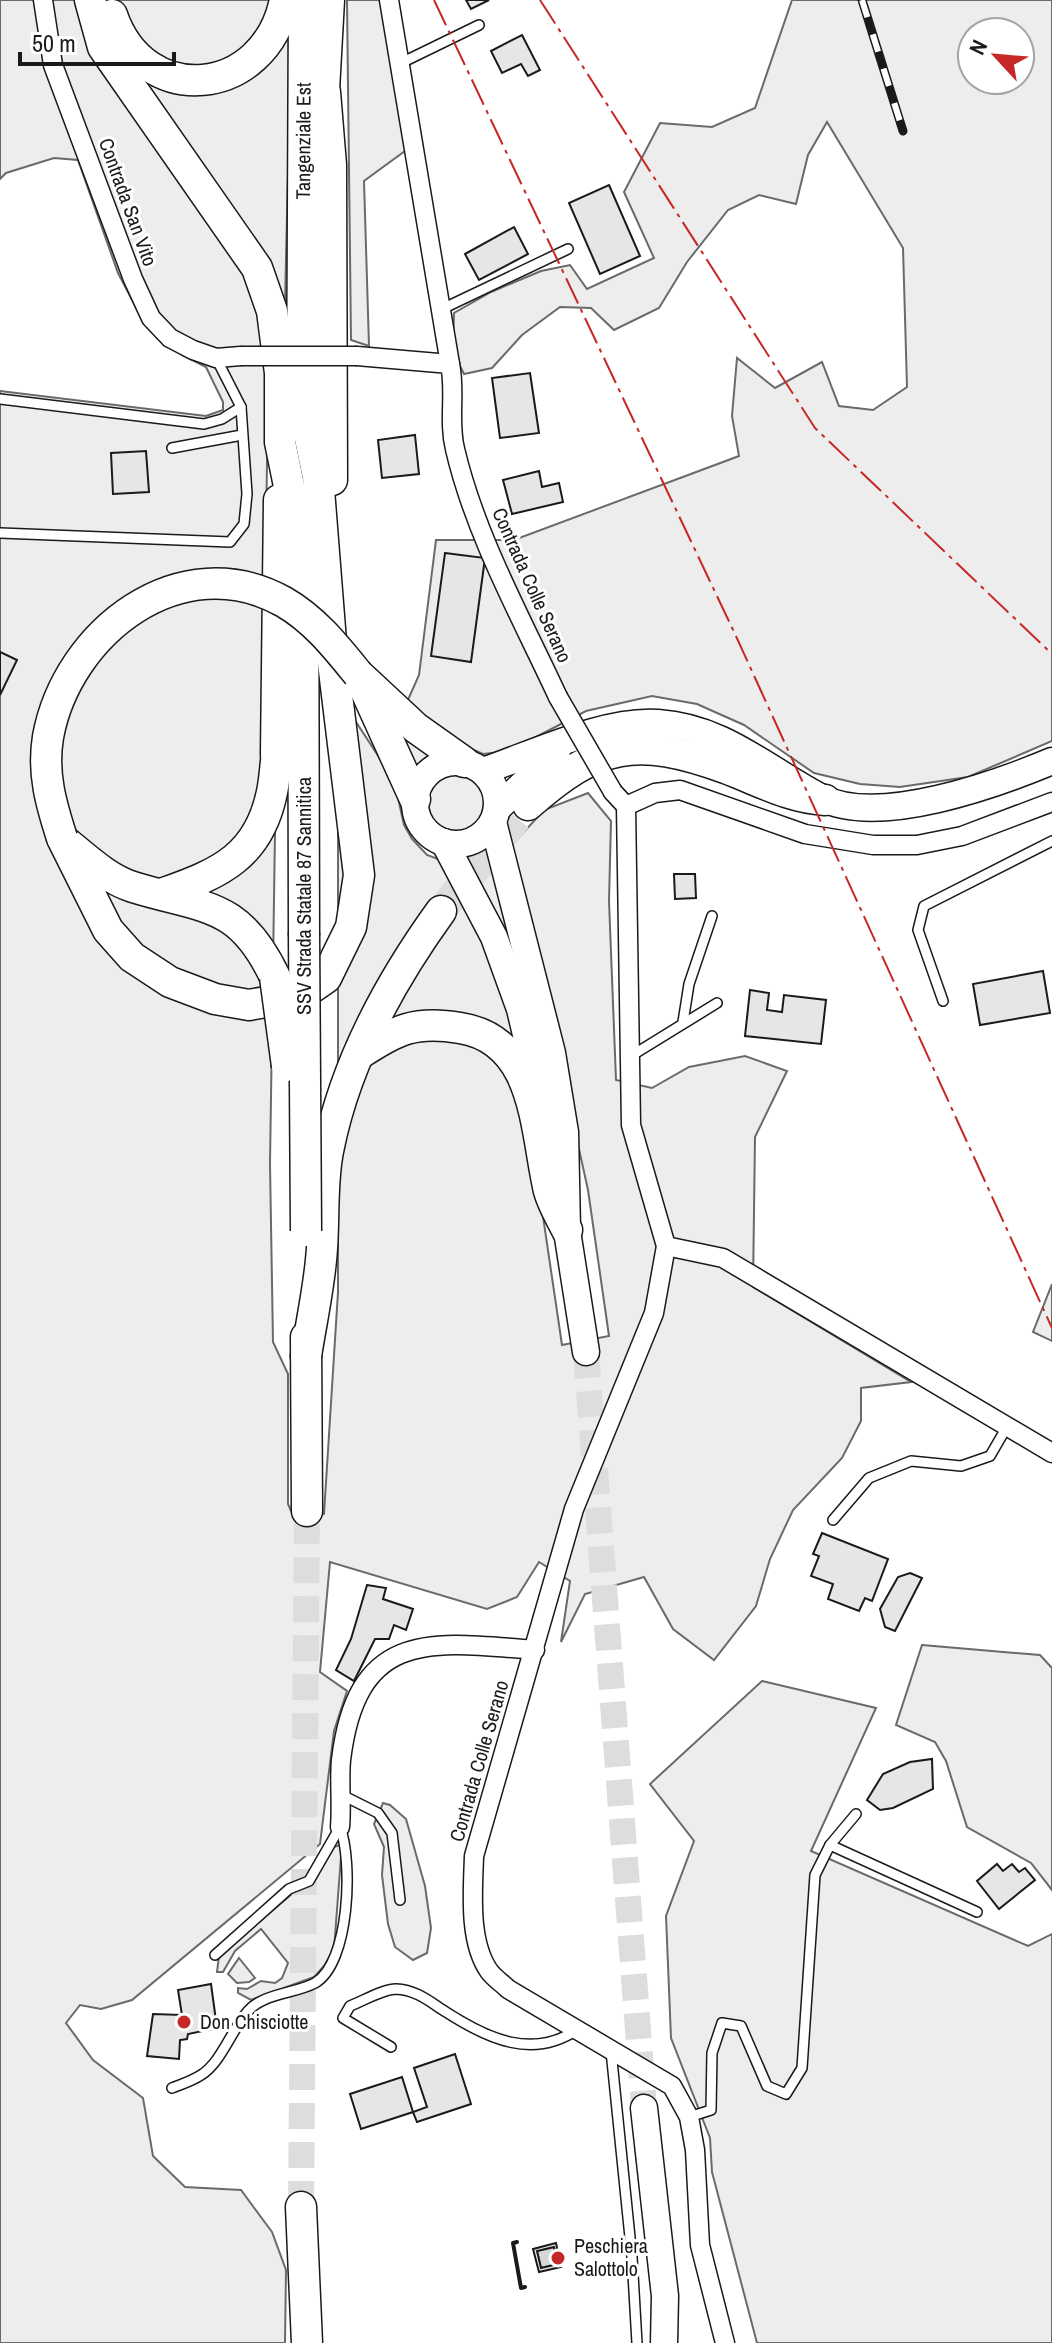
<svg xmlns="http://www.w3.org/2000/svg" width="1052" height="2343" font-family="'Archivo Narrow',sans-serif">
  <style>
    .built { fill: #ededed; stroke: #6a6a6a; stroke-width: 2; fill-rule: evenodd }
    .water { fill: #d7d7d7; stroke: #6a6a6a; stroke-width: 2 }
    .building { fill: #e6e6e6; stroke: #1a1a1a; stroke-width: 2; fill-rule: evenodd }
    .lines { fill: none; stroke-linecap: round; stroke-linejoin: round }
    .secondary-tunnel { stroke: #ddd; stroke-width: 26; stroke-dasharray: 26 13; stroke-linecap: butt }
    .primary-tunnel { stroke: #ddd; stroke-width: 30; stroke-dasharray: 30 15; stroke-linecap: butt }
    .service-casing { stroke: #1a1a1a; stroke-width: 12 }
    .minor-casing { stroke: #1a1a1a; stroke-width: 21 }
    .secondary-casing { stroke: #1a1a1a; stroke-width: 29 }
    .primary-casing { stroke: #1a1a1a; stroke-width: 33 }
    .service { stroke: #fff; stroke-width: 9 }
    .minor { stroke: #fff; stroke-width: 18 }
    .secondary { stroke: #fff; stroke-width: 26 }
    .primary { stroke: #fff; stroke-width: 30 }
    .rail-casing { stroke: #1a1a1a; stroke-width: 9 }
    .rail { stroke: #fff; stroke-width: 6; stroke-dasharray: 18; stroke-linecap: butt }
    .minor-bridge-casing { stroke: #1a1a1a; stroke-width: 21; stroke-linecap: butt }
    .primary-bridge-casing { stroke: #1a1a1a; stroke-width: 33; stroke-linecap: butt }
    .minor-bridge { stroke: #fff; stroke-width: 18 }
    .primary-bridge { stroke: #fff; stroke-width: 30 }
    .wall { stroke: #1a1a1a; stroke-width: 4 }
    .power { stroke: #c62828; stroke-width: 2; stroke-dasharray: 28 6 4 6; stroke-linecap: butt }
    .poi-dot { fill: #c62828; stroke: #fff; stroke-width: 3 }
    .labels { text-anchor: middle; stroke-width: 6; stroke-linejoin: round; paint-order: stroke }
    .street-label { font-size: 20px; fill: #1a1a1a; stroke: #fff }
    .poi-label { font-size: 20px; fill: #1a1a1a; stroke: #fff; text-anchor: start }
  </style>
  <rect width="100%" height="100%" fill="#fff"/>
  <g class="built">
    <path d="M0,0H292L285,302L268,394L263,741L275,833L270,1164L273,1342L288,1374V1504L295,1520L324,1514L338,1292V743L356,722L394,780L404,825L412,839L427,855L438,859L465,901L511,1000L562,1345L609,1336L588,1190L512,845L544,810L588,793L611,821L609,901L616,1080L652,1088L689,1067L745,1056L787,1071L755,1137L753,1287L911,1382L861,1388V1421L842,1458L793,1510L770,1559L756,1606L714,1660L673,1629L644,1577L585,1594L561,1642L570,1581L539,1562L517,1597L487,1609L330,1562L320,1672L347,1691L334,1731L320,1844L132,2000L101,2009L80,2005L66,2023L93,2060L143,2098L153,2156L185,2187L241,2190L272,2232L286,2270L285,2343H0V391L206,416L223,410V402L206,367L182,355L153,333L140,315L118,273L78,160L54,158L6,173L0,179Z"/>
    <path d="M347,0H385L409,148L364,181L369,346L351,340Z"/>
    <path d="M792,0H1052V741L968,777L900,787L860,784L814,773L744,725L697,704L652,696L586,711L509,751L483,754L458,743L407,702L419,675L436,540H514L739,456L732,416L737,358L775,388L822,362L839,406L873,410L907,387L903,248L827,122L808,155L796,204L759,195L728,210L687,262L659,308L614,330L591,308L560,307L522,335L492,368L464,374L453,352L454,313L491,292L541,271L570,265L587,289L654,258L624,192L660,123L712,127L755,108ZM972,32H1020V80H972Z"/>
    <path d="M376,701L443,756L421,769L414,779Z"/>
    <circle cx="457" cy="803" r="30"/>
    <path d="M491,837L518,960L458,851Z"/>
    <path d="M1052,1284V1341L1033,1332Z"/>
    <path d="M922,1645L1040,1655L1052,1668V1890L1031,1863L967,1827L946,1761L935,1742L896,1725Z"/>
    <path d="M762,1681L876,1708L811,1851L1028,1946L1052,1934V2343H757L712,2172L710,2138L671,2038L666,1916L694,1841L650,1784Z"/>
    <path d="M383,1803L390,1805L406,1819L425,1886L431,1928L427,1953L413,1960L395,1947L388,1924L382,1875L384,1847L374,1824Z"/>
    <path d="M342,1844L334,1949L324,1966L314,1977L251,2000L238,1993V1988L247,1989L261,1981L275,1983L282,1978L288,1963L261,1929L235,1951L223,1972H217L219,1956L293,1893L312,1883L334,1847Z"/>
    <path d="M239,1958L255,1978L249,1982L237,1983L228,1974Z"/>
  </g>
  <path class="water" d="M554,2247L558,2264L541,2268L537,2251Z"/>
  <g class="building">
    <path d="M466,0H489L471,9Z"/>
    <path d="M522,35L540,70L528,76L521,64L502,73L491,51Z"/>
    <path d="M609,185L640,256L600,274L569,203Z"/>
    <path d="M514,227L528,254L479,280L465,254Z"/>
    <path d="M530,373L539,433L500,438L492,378Z"/>
    <path d="M415,435L419,474L382,478L378,440Z"/>
    <path d="M146,451L149,492L113,494L111,453Z"/>
    <path d="M539,471L542,487L559,483L563,502L512,514L503,480Z"/>
    <path d="M445,553L485,558L471,662L431,656Z"/>
    <path d="M0,652L17,660L0,695Z"/>
    <path d="M674,874H695L696,898L675,899Z"/>
    <path d="M1043,971L1050,1013L980,1025L973,984Z"/>
    <path d="M750,990L769,993L767,1010L782,1012L784,995L826,1000L821,1044L745,1036Z"/>
    <path d="M822,1533L888,1559L872,1601L865,1598L859,1611L828,1599L833,1584L811,1576L819,1556L813,1554Z"/>
    <path d="M910,1573L922,1578L895,1631L885,1627L880,1609L898,1577Z"/>
    <path d="M367,1585L386,1588L383,1599L413,1609L406,1630L394,1625L389,1639H375L354,1681L336,1670L351,1639Z"/>
    <path d="M932,1759L933,1789L893,1808L880,1810L867,1800L883,1774L910,1762Z"/>
    <path d="M997,1864L1003,1871L1012,1864L1019,1872L1025,1868L1035,1880L999,1909L977,1881Z"/>
    <path d="M211,1984L217,2028L188,2034L187,2039L180,2040L179,2059L147,2056L153,2014L182,2015L178,1990Z"/>
    <path d="M455,2054L471,2104L417,2122L413,2112L427,2107L414,2068Z"/>
    <path d="M402,2077L413,2112L361,2129L350,2094Z"/>
    <path d="M556,2243L561,2267L539,2272L533,2249ZM554,2247L558,2264L541,2268L537,2251Z"/>
  </g>
  <g class="lines">
    <g class="secondary-tunnel">
      <path d="M586,1352L644,2108"/>
      <path d="M301,2207L307,1511"/>
    </g>
    <path class="primary-tunnel" d="M441,911L528,805"/>
    <defs>
      <g id="service">
        <path d="M401,63L479,25"/>
        <path d="M442,309L568,249"/>
        <path d="M0,399L204,424L222,419L241,407"/>
        <path d="M172,448L242,435"/>
        <path d="M0,533L230,542L244,524L247,494L241,407L216,358"/>
        <path d="M943,1001L918,930L924,906L1052,841"/>
        <path d="M683,1022L689,984L712,916"/>
        <path d="M631,1056L717,1003"/>
        <path d="M833,1520L869,1478L911,1461L961,1466L990,1456L1008,1425"/>
        <path d="M342,1795L378,1813L392,1833L400,1900"/>
        <path d="M830,1845L977,1912"/>
        <path d="M215,1955L289,1889L309,1881L340,1827"/>
        <path d="M391,2047L343,2018L350,2006C363,2001 383,1989 396,1989C417,1990 430,2002 446,2012C488,2039 533,2060 578,2029"/>
        <path d="M611,2051L632,2257L637,2343"/>
        <path d="M172,2088C182,2084 192,2081 201,2075C221,2063 232,2029 248,2011C264,1993 294,1994 315,1983C350,1963 353,1861 340,1827"/>
        <path d="M689,2117L711,2110L712,2053L722,2023L741,2026L767,2086L786,2094L802,2068L815,1875L830,1845L856,1814"/>
      </g>
      <g id="minor">
        <path d="M43,0L53,65L133,279L151,318L170,338L193,350L216,358L241,356"/>
        <path d="M389,0L450,364"/>
        <path d="M357,356L450,364C456,392 448,421 455,449C475,535 521,617 558,697"/>
        <path d="M613,792L626,806L631,1125L666,1246L654,1313L574,1509L474,1856C473,1890 468,1941 489,1971C494,1978 502,1983 508,1989L672,2086L689,2117L695,2150L700,2245L725,2343"/>
        <path d="M626,806L655,793L680,790L805,834L873,845H917L962,836L1052,802"/>
        <path d="M666,1246L723,1258L1052,1453"/>
        <path d="M340,1827C342,1805 339,1782 341,1760C357,1629 430,1641 535,1650"/>
      </g>
      <g id="secondary">
        <circle cx="456" cy="803" r="41"/>
        <path d="M483,771C533,754 605,719 658,723C723,727 768,770 822,798C879,827 997,784 1052,761"/>
        <path d="M497,809L557,751"/>
        <path d="M493,822L552,1053L565,1132L567,1230"/>
        <path d="M444,842L494,937L520,1009L542,1103"/>
        <path d="M564,1212L586,1352"/>
        <path d="M644,2108L665,2296L664,2343"/>
      </g>
      <g id="primary">
        <path d="M90,0L103,47L257,268L272,311L280,373V442L299,535"/>
        <path d="M112,15C144,110 265,98 285,0"/>
        <path d="M325,92L331,165L332,480"/>
        <path d="M323,108L329,0"/>
        <path id="s1" d="M302,419L304,0"/>
        <path d="M303,511L304,933"/>
        <path d="M358,674L416,728L464,762"/>
        <path d="M364,687L415,799"/>
        <path d="M276,754L279,500"/>
        <path d="M528,805C598,743 636,736 725,768C760,781 787,797 825,800"/>
        <path d="M62,838L108,930L132,957L170,982L215,999L249,1005L300,996L326,978L351,927L359,875L332,654L318,477L302,400"/>
        <path d="M67,843C88,860 108,879 133,887C204,909 239,901 275,977"/>
        <path d="M164,893C221,873 259,856 272,792C276,774 275,755 280,737"/>
        <path d="M359,1054C397,1030 414,1020 460,1028C538,1040 535,1132 549,1191C553,1205 561,1218 567,1230"/>
        <path d="M306,1337L307,1511"/>
        <path d="M306,1356C311,1324 318,1292 321,1260C325,1224 321,1186 328,1151C345,1063 389,983 441,911"/>
        <path d="M301,2207L307,2343"/>
      </g>
    </defs>
    <use href="#service" class="service-casing"/>
    <use href="#minor" class="minor-casing"/>
    <use href="#secondary" class="secondary-casing"/>
    <use href="#primary" class="primary-casing"/>
    <use href="#service" class="service"/>
    <use href="#minor" class="minor"/>
    <use href="#secondary" class="secondary"/>
    <use href="#primary" class="primary"/>
    <defs>
      <path id="rail" d="M862,0L903,131"/>
    </defs>
    <use href="#rail" class="rail-casing"/>
    <use href="#rail" class="rail"/>
    <defs>
      <g id="minor-bridge">
        <path d="M241,356H357"/>
        <path d="M558,697L613,792"/>
      </g>
      <g id="primary-bridge">
        <path d="M62,838C51,804 42,773 48,737C67,632 181,544 284,602C315,620 336,647 358,674"/>
        <path d="M304,933L306,1231"/>
        <path d="M275,977L287,1066"/>
      </g>
    </defs>
    <use href="#minor-bridge" class="minor-bridge-casing"/>
    <use href="#primary-bridge" class="primary-bridge-casing"/>
    <use href="#minor-bridge" class="minor-bridge"/>
    <use href="#primary-bridge" class="primary-bridge"/>
    <path class="wall" d="M517,2242L513,2243L521,2288L525,2287"/>
    <g class="power">
      <path d="M434,0L735,634L1052,1328"/>
      <path d="M540,0L815,428L1052,654"/>
    </g>
  </g>
  <g class="poi-dot">
    <circle cx="184" cy="2022" r="8"/>
    <circle cx="558" cy="2258" r="8"/>
  </g>
  <g class="labels">
    <g class="street-label">
      <text dy="7" stroke="none"><textPath href="#s1" startOffset="278">Tangenziale Est</textPath></text>
      <text transform="translate(128 202) rotate(70)" y="7">Contrada San Vito</text>
      <text transform="translate(532 585) rotate(66)" y="7">Contrada Colle Serano</text>
      <text transform="translate(304 896) rotate(-90)" y="7">SSV Strada Statale 87 Sannitica</text>
      <text transform="translate(479 1761) rotate(-74)" y="7">Contrada Colle Serano</text>
    </g>
    <g class="poi-label">
      <text x="200" y="2029">Don Chisciotte</text>
      <text x="574" y="2253">Peschiera<tspan x="574" dy="23">Salottolo</tspan></text>
    </g>
  </g>
  <g transform="translate(996 56) rotate(296)"><circle r="38" fill="#ffffff" stroke="#a3a3a3" stroke-width="2"/>
  <path d="M0-6L14 30L0 20L-14 30Z" fill="#c62828"/>
  <text y="-12" font-size="22" font-weight="bold" text-anchor="middle" fill="#1a1a1a">N</text>
  </g>
  <path d="M20 52v12h154v-12" fill="none" stroke="#1a1a1a" stroke-width="4"/>
  <text x="32" y="52" font-size="24" fill="#1a1a1a" stroke="#ffffff" stroke-width="6" paint-order="stroke">50 m</text>
</svg>
